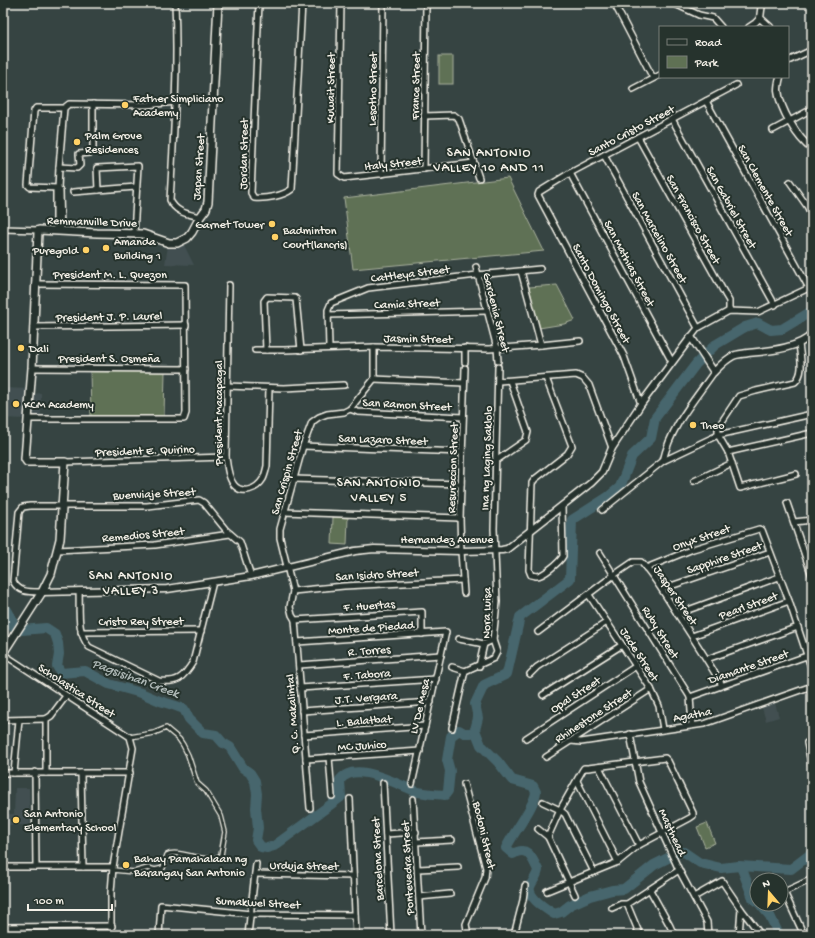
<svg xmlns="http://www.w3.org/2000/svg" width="815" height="938" font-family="'Gochi Hand',sans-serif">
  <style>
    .built { fill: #425051 }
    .green { fill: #5f7154; stroke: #aab19e }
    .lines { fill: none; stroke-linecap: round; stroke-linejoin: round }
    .river { stroke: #47666d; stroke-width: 10 }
    .minor-tunnel { stroke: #525e5b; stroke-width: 5; stroke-dasharray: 5 2.5; stroke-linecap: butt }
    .pedestrian-casing { stroke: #f4f1e8; stroke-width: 6 }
    .minor-casing { stroke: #f4f1e8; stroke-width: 8 }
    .tertiary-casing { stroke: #f4f1e8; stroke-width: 9 }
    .secondary-casing { stroke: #f4f1e8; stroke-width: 10 }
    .pedestrian { stroke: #26332d; stroke-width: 3.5 }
    .minor { stroke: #26332d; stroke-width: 5 }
    .tertiary { stroke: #26332d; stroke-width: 6 }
    .secondary { stroke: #26332d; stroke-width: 7 }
    .poi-dot { fill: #ffd166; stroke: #26332d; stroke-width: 1.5 }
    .labels { text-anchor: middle; stroke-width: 4; stroke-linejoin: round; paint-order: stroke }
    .street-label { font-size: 12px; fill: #f4f1e8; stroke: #26332d }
    .poi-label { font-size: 12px; fill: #f4f1e8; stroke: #26332d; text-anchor: start }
    .neighbourhood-label { font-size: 13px; letter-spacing: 1px; fill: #f4f1e8; stroke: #26332d }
    .water-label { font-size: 13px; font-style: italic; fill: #afb9b7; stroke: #26332d }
  </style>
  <rect width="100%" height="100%" fill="#364442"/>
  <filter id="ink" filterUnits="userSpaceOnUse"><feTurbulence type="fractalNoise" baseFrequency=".025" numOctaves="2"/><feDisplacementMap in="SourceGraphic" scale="8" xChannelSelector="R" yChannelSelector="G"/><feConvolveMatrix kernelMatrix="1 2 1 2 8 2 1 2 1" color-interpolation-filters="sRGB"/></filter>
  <g filter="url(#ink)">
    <g class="built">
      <path d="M184,245L194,265L165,264L168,246Z"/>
      <path d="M5,388L28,389L25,419L5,418Z"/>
      <path d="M41,393V418H31V394Z"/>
      <path d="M775,703L779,717L766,721L762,708Z"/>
      <path d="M15,788H29L30,825H9L8,862H3V814H14Z"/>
    </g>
    <g class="green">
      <rect x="439" y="56" width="14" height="28"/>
      <path d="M508,178L544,251L353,269L344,198Z"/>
      <path d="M557,285L575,320L564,324L539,328L529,287Z"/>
      <path d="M90,370L165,371L164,416L91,417Z"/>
      <path d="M333,517L348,518L347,545L332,544Z"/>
      <path d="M707,823L715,843L705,847L697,827Z"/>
    </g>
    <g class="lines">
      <g class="river">
        <path d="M3,609L7,610L12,619V626L22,630L46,628L55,634L58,643L59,654L57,666L61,673L85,671L109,684L141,693L160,701L176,706L184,709L189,719L203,733L216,735L223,743L230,747L243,768L250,773L255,781L257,794L256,808L258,828L256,840L261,847L267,848L274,846L341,797L340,780C355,760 396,784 415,791C424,794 435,794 445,795L448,791L450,771L447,760L451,736L459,730L464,733H471L475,730L478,718L475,704L484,685L507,674L520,617L570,579L572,520L608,497L620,487L632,456L651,438L655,418L696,364L715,345L745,327L758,323L771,330L782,329L812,311"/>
        <path d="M475,730L481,745L498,762L512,780L533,786L536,792C534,808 514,831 506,848L513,854C528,845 532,858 538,870C537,877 532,881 530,887C527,898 547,909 554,914L561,912L570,905L590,896L612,890L624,889L654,865L668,858"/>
        <path d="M676,853L684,852L700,863L721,868L739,866L791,869L812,853"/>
        <path d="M739,866L742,869L753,898L757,902"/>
        <path d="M760,904L770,916L779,935"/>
      </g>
      <path class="minor-tunnel" d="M811,763L812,770"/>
      <defs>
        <path id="pedestrian" d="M113,870L134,872L148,868L155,870L163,868L167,855C178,848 209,866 221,855L225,832L221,816L206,791L197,783L188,755L183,745L179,739L166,728L154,733L130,737"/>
        <g id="minor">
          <path d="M175,3C178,69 174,134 170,200C176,213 188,214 200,217"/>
          <path d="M259,3L251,193L254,198C266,199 283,196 292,189L302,3"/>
          <path d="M341,3L338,174L344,178L474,163"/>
          <path d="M614,3L653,78"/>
          <path d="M673,3L699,15L713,18L721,27"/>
          <path d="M749,27L755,23L760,18"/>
          <path d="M788,61L812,50"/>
          <path d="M633,89L660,75"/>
          <path d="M706,101L809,288"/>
          <path d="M3,104V119"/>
          <path d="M424,116L454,115L459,119L479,178"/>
          <path d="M672,119L775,305"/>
          <path d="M773,130L812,109"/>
          <path d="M638,137L726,296L729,301V311"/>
          <path d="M604,155L698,328"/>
          <path d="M59,167L77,168L80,165L79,154L90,153L93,151V104"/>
          <path d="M424,169L426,3"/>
          <path d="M570,173L672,362"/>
          <path d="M381,174L383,3"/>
          <path d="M790,182L807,206L812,216"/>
          <path d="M58,188L30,187L28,185L34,111L36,108H64L69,104L146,105L176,102"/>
          <path d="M58,189L59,167L64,108"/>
          <path d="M98,190L97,168L138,166L134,233"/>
          <path d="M73,192L136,187"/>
          <path d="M3,229L39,230"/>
          <path d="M56,231V191L58,189L60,191L61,231"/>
          <path d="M476,267L497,348L498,361"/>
          <path d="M521,271L541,345"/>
          <path d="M229,285L226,457C227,466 228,477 234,485C243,495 257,489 263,479C265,475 266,470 267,466L269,388"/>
          <path d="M328,315L487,311"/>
          <path d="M33,327L186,325"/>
          <path d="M691,337L698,328L729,311L758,312L811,287"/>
          <path d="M329,348L328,310L331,303L368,288L477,275L540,269"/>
          <path d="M465,348V362"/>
          <path d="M255,350H284L374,347L489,349L541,345L580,341"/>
          <path d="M266,350L264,301L267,297L295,298L296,299L301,350"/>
          <path d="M32,368L186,369"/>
          <path d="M546,378L572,446L567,454L535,479L532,483L529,570L531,575C533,575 535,576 537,576C543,576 560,562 563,556L562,506"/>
          <path d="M374,379L464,383"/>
          <path d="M499,381L576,375L583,378L589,385L612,448"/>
          <path d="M227,386L284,388L344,385"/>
          <path d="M641,404L624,356L538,195L539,192L570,173L736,85"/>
          <path d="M350,409L358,412L463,417"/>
          <path d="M29,419H184L186,413L185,285L35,284"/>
          <path d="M303,446L462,452"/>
          <path d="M728,452L812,433"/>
          <path d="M497,460L526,440L528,432L510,381"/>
          <path d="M663,461C671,426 693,402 714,372"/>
          <path d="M65,462L226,457"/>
          <path d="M796,474L740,488L728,452L718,435V429L721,423L739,396L756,391L795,382C805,373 800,356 799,343"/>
          <path d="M293,479L461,484"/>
          <path d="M694,481L732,463"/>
          <path d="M787,503L812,576"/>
          <path d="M602,510L663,461L718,435L812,414"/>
          <path d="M284,512L460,518"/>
          <path d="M794,522L812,520"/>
          <path d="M57,550L155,545L230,534"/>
          <path d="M600,553L690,697L692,725"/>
          <path d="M646,568L693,549L759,529L762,530L789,601L812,670"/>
          <path d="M662,589L770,552"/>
          <path d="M79,591C80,610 76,631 89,647L159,681C178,683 183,678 193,662L213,582"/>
          <path d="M293,591L344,586L463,580"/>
          <path d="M42,592C30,592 19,593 13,581L19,512L23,507L30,506H147L199,500L204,503L226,530L240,542L251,576"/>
          <path d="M464,593L461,551L460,518L465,368"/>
          <path d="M589,595L651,689L659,706L663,729"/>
          <path d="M677,614L779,577"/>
          <path d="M295,620L422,612V634"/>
          <path d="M81,632L201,631"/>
          <path d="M538,632L614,575L633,562H641C656,578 666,597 678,615C693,638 708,661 722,685"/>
          <path d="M692,636L789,601"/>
          <path d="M459,639L484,644L493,640"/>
          <path d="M297,642L446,632L412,784"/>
          <path d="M3,654L130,737L133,748L113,867L111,892V935"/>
          <path d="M707,659L798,627"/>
          <path d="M299,665L441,655"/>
          <path d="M479,666L484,644"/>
          <path d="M452,667L465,671"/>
          <path d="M530,674L537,667L607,622"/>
          <path d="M300,688L436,679"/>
          <path d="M543,695L622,645"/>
          <path d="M690,697L812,654"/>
          <path d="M302,711L431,702"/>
          <path d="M3,720L46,719"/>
          <path d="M452,728L465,671L494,658L497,652L493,640L497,602L494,529L498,367"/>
          <path d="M630,734L639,782L679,870L707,922L708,935"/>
          <path d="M304,735L425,726"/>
          <path d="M526,738L636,666"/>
          <path d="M571,741L581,742L704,724L812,686"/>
          <path d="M807,743L811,763"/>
          <path d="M329,757L332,796"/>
          <path d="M546,757L651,689"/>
          <path d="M306,759L420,751"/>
          <path d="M599,767L639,845"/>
          <path d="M35,772L36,867"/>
          <path d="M3,773H130"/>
          <path d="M14,773L19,720"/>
          <path d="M46,773V719L51,716L66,696"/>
          <path d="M81,773L83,867"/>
          <path d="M577,781L618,862"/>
          <path d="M383,783L391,935"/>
          <path d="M464,784L486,868L485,878L466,924L468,935"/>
          <path d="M350,799L356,935"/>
          <path d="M413,799L421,935"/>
          <path d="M543,802L560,810L565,814L594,872"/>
          <path d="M310,808L295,620L292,615L290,607L293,591L280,538V529L303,446L312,422L319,417L327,414L344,412L350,409L374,379V347"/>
          <path d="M538,829L548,837L575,895"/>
          <path d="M386,834L416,832"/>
          <path d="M416,842L452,840"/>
          <path d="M3,867H113"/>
          <path d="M418,869L458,867"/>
          <path d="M255,874L353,876"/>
          <path d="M650,890L670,926L674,935"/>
          <path d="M547,891L618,862L639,845L690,818L693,816V813L668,761L665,758L588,768H584L582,771L560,810L548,837"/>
          <path d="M784,892L804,935"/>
          <path d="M782,893L812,879"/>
          <path d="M419,897L450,894"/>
          <path d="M694,897L722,881L741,909L739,935"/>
          <path d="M627,904L640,935"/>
          <path d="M612,908L621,904H627L679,870"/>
          <path d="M741,909L761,935"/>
          <path d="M3,927L112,926"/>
          <path d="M159,935L161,905L251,914L355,915"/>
          <path d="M248,935L256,864"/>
          <path d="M514,935L523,900L525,886"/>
        </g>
        <g id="tertiary">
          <path d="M762,3L760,18L770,27"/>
          <path d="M780,77C779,81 778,86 778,90C780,109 797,138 812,149"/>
          <path d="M42,592L167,589L251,576L355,551L374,549L461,551L502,550L507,549L591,483L602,472L612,448L641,404L691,337L714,372C720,366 725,360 733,356C737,354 743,354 748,353C767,351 799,349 812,334"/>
        </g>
        <path id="secondary" d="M3,653L42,592L51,574L60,539L65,462H27L25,459L32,368L38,232L39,230L97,233L143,234L169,243H177L187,238L192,232L200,217L206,209L208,202L218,3"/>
      </defs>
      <use href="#pedestrian" class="pedestrian-casing"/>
      <use href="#minor" class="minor-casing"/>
      <use href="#tertiary" class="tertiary-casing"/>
      <use href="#secondary" class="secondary-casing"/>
      <use href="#pedestrian" class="pedestrian"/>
      <use href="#minor" class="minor"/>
      <use href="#tertiary" class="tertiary"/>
      <use href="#secondary" class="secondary"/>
    </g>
  </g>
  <g class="poi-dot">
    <circle cx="125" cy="105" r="4"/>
    <circle cx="77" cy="142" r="4"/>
    <circle cx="272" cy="224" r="4"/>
    <circle cx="275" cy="237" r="4"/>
    <circle cx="106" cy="248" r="4"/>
    <circle cx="86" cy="250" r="4"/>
    <circle cx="21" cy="348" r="4"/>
    <circle cx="16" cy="404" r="4"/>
    <circle cx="693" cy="425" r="4"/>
    <circle cx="16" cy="820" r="4"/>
    <circle cx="126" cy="865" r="4"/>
  </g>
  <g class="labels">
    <g class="street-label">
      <text transform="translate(415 86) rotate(-89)" y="4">France Street</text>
      <text transform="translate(330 88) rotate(-89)" y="4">Kuwait Street</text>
      <text transform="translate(372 89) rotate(-89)" y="4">Lesotho Street</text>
      <text transform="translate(631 130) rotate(-28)" y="4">Santo Cristo Street</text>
      <text transform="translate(243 154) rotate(-89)" y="4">Jordan Street</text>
      <text transform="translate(393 163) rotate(-6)" y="4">Italy Street</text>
      <text transform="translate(198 167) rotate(-86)" y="4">Japan Street</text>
      <text transform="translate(766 190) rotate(61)" y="4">San Clemente Street</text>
      <text transform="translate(732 207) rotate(61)" y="4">San Gabriel Street</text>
      <text transform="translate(694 219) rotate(61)" y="4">San Francisco Street</text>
      <text transform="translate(92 221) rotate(2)" y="4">Remmanville Drive</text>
      <text transform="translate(660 237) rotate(61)" y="4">San Marcelino Street</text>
      <text transform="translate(630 263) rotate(62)" y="4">San Mathias Street</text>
      <text transform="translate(410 273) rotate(-7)" y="4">Cattleya Street</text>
      <text x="110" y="278">President M. L. Quezon</text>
      <text transform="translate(602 293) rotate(62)" y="4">Santo Domingo Street</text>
      <text transform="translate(407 303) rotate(-2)" y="4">Camia Street</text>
      <text transform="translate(497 312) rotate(76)" y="4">Gardenia Street</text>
      <text transform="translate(109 316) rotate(-1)" y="4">President J. P. Laurel</text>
      <text transform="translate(418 338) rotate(1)" y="4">Jasmin Street</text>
      <text x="109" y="362">President S. Osmeña</text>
      <text transform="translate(407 404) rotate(3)" y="4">San Ramon Street</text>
      <text transform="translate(218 413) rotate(-90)" y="4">President Macapagal</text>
      <text transform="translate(383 439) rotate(2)" y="4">San Lazaro Street</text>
      <text transform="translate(145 450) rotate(-2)" y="4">President E. Quirino</text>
      <text transform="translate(486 458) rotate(-88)" y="4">Ina ng Laging Saklolo</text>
      <text transform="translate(452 468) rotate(-88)" y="4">Resureccion Street</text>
      <text transform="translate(286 472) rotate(-74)" y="4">San Crispin Street</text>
      <text transform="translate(154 493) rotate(-3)" y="4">Buenviaje Street</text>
      <text transform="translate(143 534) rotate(-5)" y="4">Remedios Street</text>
      <text transform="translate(701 537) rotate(-19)" y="4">Onyx Street</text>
      <text x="447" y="543">Hernandez Avenue</text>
      <text transform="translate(724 557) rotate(-19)" y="4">Sapphire Street</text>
      <text transform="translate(377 574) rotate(-3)" y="4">San Isidro Street</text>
      <text transform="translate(676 595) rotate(56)" y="4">Jasper Street</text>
      <text transform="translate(369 605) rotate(-4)" y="4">F. Huertas</text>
      <text transform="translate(748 605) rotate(-20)" y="4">Pearl Street</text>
      <text transform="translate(486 613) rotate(-89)" y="4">Nora Luisa</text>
      <text x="141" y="625">Cristo Rey Street</text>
      <text transform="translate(371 627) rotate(-4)" y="4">Monte de Piedad</text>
      <text transform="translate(661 632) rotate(58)" y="4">Ruby Street</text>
      <text transform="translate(369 650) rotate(-4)" y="4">R. Torres</text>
      <text transform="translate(640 654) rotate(57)" y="4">Jade Street</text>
      <text transform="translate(748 666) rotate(-19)" y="4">Diamante Street</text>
      <text transform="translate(367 674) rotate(-4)" y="4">F. Tabora</text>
      <text transform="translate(77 690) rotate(33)" y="4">Scholastica Street</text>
      <text transform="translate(575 694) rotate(-33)" y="4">Opal Street</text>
      <text transform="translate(366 697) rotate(-4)" y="4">J.T. Vergara</text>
      <text transform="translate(419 706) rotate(-77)" y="4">LV De Mesa</text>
      <text transform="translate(292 714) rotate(-94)" y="4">Q. C. Makalintal</text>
      <text transform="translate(692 714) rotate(-11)" y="4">Agatha</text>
      <text transform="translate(593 715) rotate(-33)" y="4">Rhinestone Street</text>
      <text transform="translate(364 720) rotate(-4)" y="4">L. Balatbat</text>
      <text transform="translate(362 745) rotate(-4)" y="4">MC Juhico</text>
      <text transform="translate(673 832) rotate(65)" y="4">Masthead</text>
      <text transform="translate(485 835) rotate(77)" y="4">Bodoni Street</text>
      <text transform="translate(377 859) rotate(-93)" y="4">Barcelona Street</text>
      <text transform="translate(304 865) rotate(1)" y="4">Urduja Street</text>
      <text transform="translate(407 868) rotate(-93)" y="4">Pontevedra Street</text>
      <text transform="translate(258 902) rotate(3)" y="4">Sumakwel Street</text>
    </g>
    <g class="poi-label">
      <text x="133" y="102">Father Simpliciano<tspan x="133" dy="14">Academy</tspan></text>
      <text x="85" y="139">Palm Grove<tspan x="85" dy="14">Residences</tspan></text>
      <text x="264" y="228" text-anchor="end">Garnet Tower</text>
      <text x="283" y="234">Badminton<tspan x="283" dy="14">Court(lancris)</tspan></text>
      <text x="114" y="245">Amanda<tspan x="114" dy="14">Building 1</tspan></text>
      <text x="78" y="254" text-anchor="end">Puregold</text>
      <text x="29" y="352">Dali</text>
      <text x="24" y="408">KCM Academy</text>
      <text x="701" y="429">Theo</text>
      <text x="24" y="817">San Antonio<tspan x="24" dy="14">Elementary School</tspan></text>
      <text x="134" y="862">Bahay Pamahalaan ng<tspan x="134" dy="14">Barangay San Antonio</tspan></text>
    </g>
    <g class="neighbourhood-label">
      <text x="489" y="156">SAN ANTONIO<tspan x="489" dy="15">VALLEY 10 AND 11</tspan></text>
      <text x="379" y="486">SAN ANTONIO<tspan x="379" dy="15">VALLEY 5</tspan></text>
      <text x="131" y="579">SAN ANTONIO<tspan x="131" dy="15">VALLEY 3</tspan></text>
    </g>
    <g class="water-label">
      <text transform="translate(136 677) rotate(20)" y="5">Pagsisihan Creek</text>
    </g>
  </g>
  <rect width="815" height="938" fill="none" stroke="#26332d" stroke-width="16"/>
  <rect x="8" y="8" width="799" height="922" fill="none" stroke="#f4f1e8" stroke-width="1.5" filter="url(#ink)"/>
  <rect x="659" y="26" width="130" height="52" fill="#26332d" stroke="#787f78"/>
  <rect x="667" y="39" width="20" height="6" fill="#26332d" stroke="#787f78"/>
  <text x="695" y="46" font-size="12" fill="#f4f1e8">Road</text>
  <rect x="667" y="56" width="20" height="12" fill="#5f7154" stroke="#787f78"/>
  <text x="695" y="66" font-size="12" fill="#f4f1e8">Park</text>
  <g transform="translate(769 892) rotate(341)"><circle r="19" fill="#26332d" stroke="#787f78"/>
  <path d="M0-3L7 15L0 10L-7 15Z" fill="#ffd166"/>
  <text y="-6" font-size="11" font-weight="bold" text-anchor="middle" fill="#f4f1e8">N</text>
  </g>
  <path d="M28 904v6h84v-6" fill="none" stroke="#f4f1e8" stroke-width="2"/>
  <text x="34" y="904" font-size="12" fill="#f4f1e8" stroke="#26332d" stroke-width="3" paint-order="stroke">100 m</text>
</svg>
